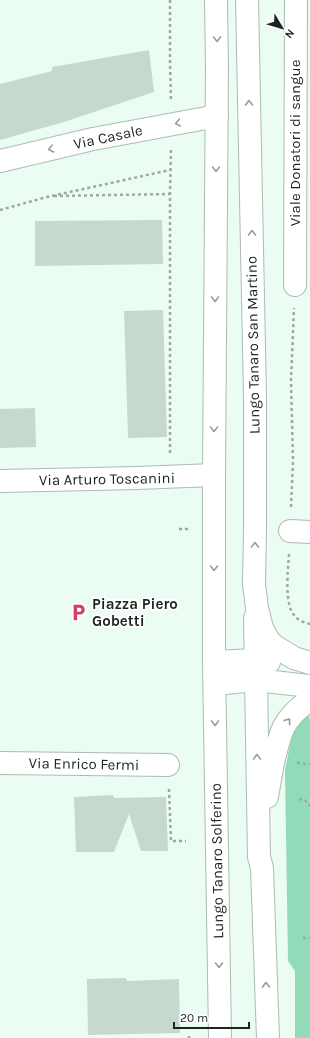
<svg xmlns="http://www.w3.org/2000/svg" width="310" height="1038" font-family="Karla,sans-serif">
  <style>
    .green { fill: #92dbb8 }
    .building { fill: #c7d8cf }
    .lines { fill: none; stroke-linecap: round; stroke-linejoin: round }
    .street-casing { stroke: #acbcb4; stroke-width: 24 }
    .secondary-casing { stroke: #acbcb4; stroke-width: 24 }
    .path { stroke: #9ca9a2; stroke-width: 2.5; stroke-dasharray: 3 3; stroke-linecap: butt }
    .street { stroke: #fff; stroke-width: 22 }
    .secondary { stroke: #fff; stroke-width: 22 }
    .oneway { stroke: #999c9b }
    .labels { text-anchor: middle; stroke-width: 4; stroke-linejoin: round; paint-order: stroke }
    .street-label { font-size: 15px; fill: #1d2320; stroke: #fff }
    .poi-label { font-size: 15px; font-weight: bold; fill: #1d2320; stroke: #fff; text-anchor: start }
  </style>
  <rect width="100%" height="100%" fill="#ebfcf3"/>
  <path class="green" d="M308,711L310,721V1038H295V971L288,961L285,770L293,729Z"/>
  <g class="building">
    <path d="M149,50L154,92L64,122L0,140V84L52,71V67Z"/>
    <path d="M162,220L163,264L35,266V221Z"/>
    <path d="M163,310L167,437L128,438L124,311Z"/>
    <path d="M35,408L36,447L0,448V409Z"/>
    <path d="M113,795L114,798L166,797L168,851H141L129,814L114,852H76L74,797Z"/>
    <path d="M126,978L127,981L179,979L180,1033L88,1035L87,979Z"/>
  </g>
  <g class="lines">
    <defs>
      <g id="street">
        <path d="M0,161L93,139L217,116"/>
        <path d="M295,285L296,0"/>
        <path d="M0,481L137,478L214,475"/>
        <path d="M290,531L310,532"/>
        <path d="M0,763L168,765"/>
      </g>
      <g id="secondary">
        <path d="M216,0L217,66L214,475V662L220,1038"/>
        <path d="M247,0L255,397V530L254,584L257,608L262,628L269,641L276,647L294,658L310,663"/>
        <path d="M255,618C256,697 257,777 259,857L262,868L268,1038"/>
        <path d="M214,662L255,660L269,662"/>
        <path d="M215,684L256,680L310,686"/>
        <path d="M267,797C269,785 271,774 273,763C280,732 283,718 310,700"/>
      </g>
    </defs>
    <use href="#street" class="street-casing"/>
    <use href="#secondary" class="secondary-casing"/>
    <g class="path">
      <path d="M170,0V63L171,101"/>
      <path d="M54,196L170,194"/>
      <path d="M0,210L47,197L170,170"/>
      <path d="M170,453V194L171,148"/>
      <path d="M291,507L293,461L291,381L294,308"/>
      <path d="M179,529H191"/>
      <path d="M289,554C288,569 284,603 294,615C297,620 305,623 310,624"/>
      <path d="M297,763L310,764"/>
      <path d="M169,789L171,841H186"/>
      <path d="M299,799L305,800L310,806"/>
      <path d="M303,938H310"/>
      <path d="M189,1036V1038"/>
    </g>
    <use href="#street" class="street"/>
    <use href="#secondary" class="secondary"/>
  </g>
  <defs><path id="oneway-chevron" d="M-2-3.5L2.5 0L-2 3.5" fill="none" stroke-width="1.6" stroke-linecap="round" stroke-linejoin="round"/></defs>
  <g class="oneway">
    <use href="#oneway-chevron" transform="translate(217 39) rotate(89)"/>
    <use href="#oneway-chevron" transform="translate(249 103) rotate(-91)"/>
    <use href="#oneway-chevron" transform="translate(178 123) rotate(170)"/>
    <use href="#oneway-chevron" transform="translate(51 149) rotate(166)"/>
    <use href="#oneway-chevron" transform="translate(216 169) rotate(90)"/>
    <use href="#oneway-chevron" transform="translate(252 233) rotate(-91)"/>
    <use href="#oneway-chevron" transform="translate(215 299) rotate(90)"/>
    <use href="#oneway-chevron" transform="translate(214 429) rotate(90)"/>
    <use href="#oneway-chevron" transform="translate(255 545) rotate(-89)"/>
    <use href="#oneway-chevron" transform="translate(214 568) rotate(90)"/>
    <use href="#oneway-chevron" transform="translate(288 721) rotate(-54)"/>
    <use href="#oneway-chevron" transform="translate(215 723) rotate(90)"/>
    <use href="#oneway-chevron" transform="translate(257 757) rotate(-90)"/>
    <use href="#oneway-chevron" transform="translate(219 965) rotate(89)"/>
    <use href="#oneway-chevron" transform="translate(266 985) rotate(-91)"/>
  </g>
  <defs>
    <symbol id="parking-bare" viewBox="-9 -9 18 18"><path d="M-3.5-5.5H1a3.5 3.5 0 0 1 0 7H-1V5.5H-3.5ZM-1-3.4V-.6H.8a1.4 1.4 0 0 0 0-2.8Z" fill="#cd3f6b" stroke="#fff" stroke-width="2.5" paint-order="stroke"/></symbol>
  </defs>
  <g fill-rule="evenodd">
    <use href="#parking-bare" x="66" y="600" width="25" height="25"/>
  </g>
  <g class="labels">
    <g class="street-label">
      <text transform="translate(108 137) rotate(-12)" y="5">Via Casale</text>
      <text transform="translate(295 143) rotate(-90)" y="5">Viale Donatori di sangue</text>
      <text transform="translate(253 345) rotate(-91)" y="5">Lungo Tanaro San Martino</text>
      <text transform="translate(107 479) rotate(-1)" y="5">Via Arturo Toscanini</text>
      <text transform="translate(84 764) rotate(1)" y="5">Via Enrico Fermi</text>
      <text transform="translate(217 861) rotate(-91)" y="5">Lungo Tanaro Solferino</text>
    </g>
    <g class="poi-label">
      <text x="92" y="609">Piazza Piero<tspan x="92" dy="17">Gobetti</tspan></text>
    </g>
  </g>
  <g transform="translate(282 28) rotate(128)" stroke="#ffffff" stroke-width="3" paint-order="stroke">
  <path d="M0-3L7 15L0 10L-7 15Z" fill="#1d2320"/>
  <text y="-6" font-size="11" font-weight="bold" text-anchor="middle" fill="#1d2320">N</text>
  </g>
  <path d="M174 1022v6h75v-6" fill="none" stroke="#1d2320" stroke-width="2"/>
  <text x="180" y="1022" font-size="12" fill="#1d2320" stroke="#ffffff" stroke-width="3" paint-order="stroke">20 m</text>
</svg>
